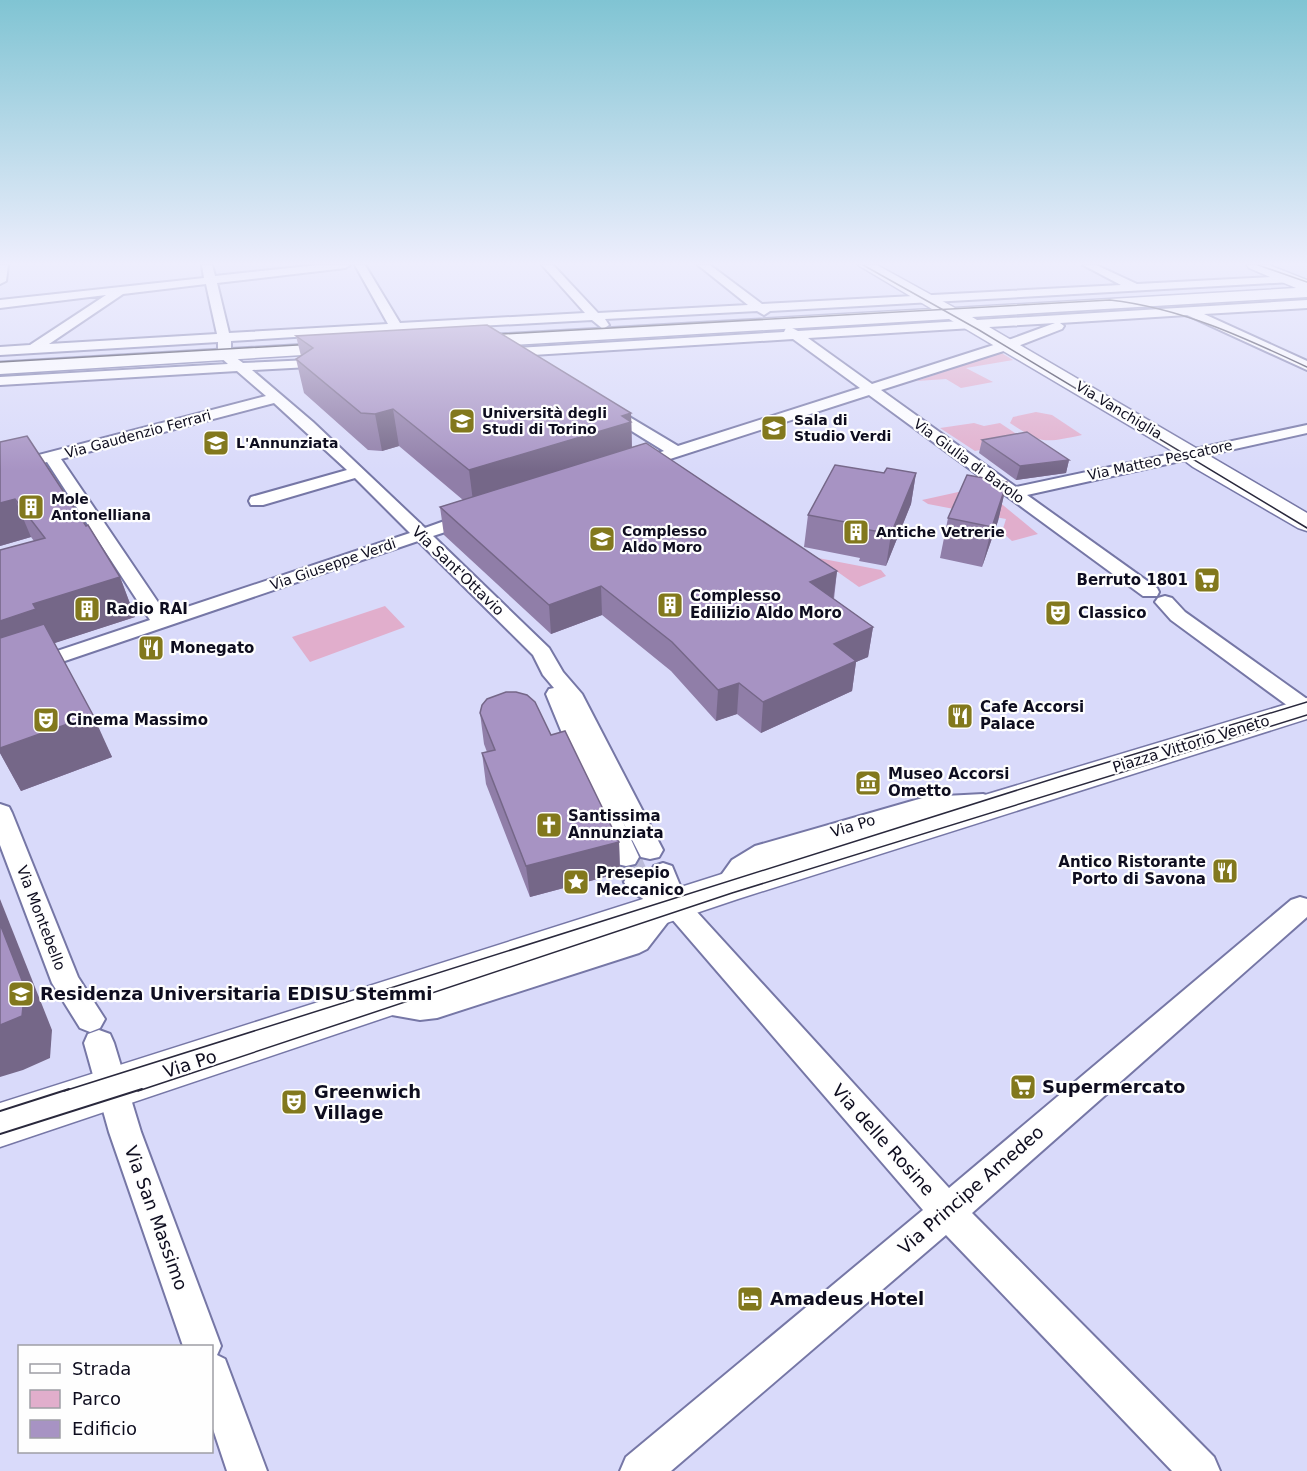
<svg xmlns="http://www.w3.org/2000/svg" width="1307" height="1471" font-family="'DejaVu Sans',sans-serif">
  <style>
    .green { fill: #e1aecc }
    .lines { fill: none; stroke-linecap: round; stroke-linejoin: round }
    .street-tunnel { stroke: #bbbbd9; stroke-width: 28; stroke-dasharray: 28 14; stroke-linecap: butt }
    .street-casing { stroke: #7677a6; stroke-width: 4 }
    .secondary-casing { stroke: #7677a6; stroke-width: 3 }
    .street { fill: #fff; fill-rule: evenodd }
    .secondary { fill: #fff; fill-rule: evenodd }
    .tram-far1 { stroke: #29283c; stroke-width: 1.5 }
    .tram { stroke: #29283c; stroke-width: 2 }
    .wall { fill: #907ea8 }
    .shaded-wall { fill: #756788 }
    .building { fill: #a793c3; stroke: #756788; stroke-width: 1.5 }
    .labels { text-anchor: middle; stroke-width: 4.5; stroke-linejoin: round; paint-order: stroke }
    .far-street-label { font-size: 14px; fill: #0e0d1f; stroke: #fefefe }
    .far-poi-label { font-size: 14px; font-weight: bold; fill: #0e0d1f; stroke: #fefefe; text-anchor: start }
    .street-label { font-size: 15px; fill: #0e0d1f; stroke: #fefefe }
    .poi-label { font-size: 15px; font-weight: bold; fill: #0e0d1f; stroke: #fefefe; text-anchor: start }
    .near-poi-label { font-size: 18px; font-weight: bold; fill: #0e0d1f; stroke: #fefefe; text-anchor: start }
    .near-street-label { font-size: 18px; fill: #0e0d1f; stroke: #fefefe }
  </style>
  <rect width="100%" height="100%" fill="#d9dafa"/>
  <g class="green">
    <path d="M1000,352L1013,360L966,368L993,382L961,388L946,379L917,381Z"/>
    <path d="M1036,412L1052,415L1082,435C1044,443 1042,444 1010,423L1013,417Z"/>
    <path d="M974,423L984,426L1000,423L1027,441L975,451L940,428Z"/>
    <path d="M981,487L1038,534L1012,541L1002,532L1006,519L928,504L922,500Z"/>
    <path d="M818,558L881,570L886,576L859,587Z"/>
    <path d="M385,606L405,627L310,662L292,637Z"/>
  </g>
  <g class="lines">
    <path class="street-tunnel" d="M626,857L637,882"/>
    <defs>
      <g id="street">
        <path d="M0,265H8L6,281L0,284Z"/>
        <path d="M202,265H212L215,276L318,265H350L345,268L217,283L229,333L388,324L355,265H365L400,323L585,313L542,265H553L598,313L748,305L698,265H710L762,304L1121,285L1083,265H1096L1137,284L1291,276L1297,279L1291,282L770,311L764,315L757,311L605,319L609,325L603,329L592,320L403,330L404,338L398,342L394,341L390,331L231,341V354L243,363L333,359L335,362L328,366L252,370L313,422L425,528L464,514H476L479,518L476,522L433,536L549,648L563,672L582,694L663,850L659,857L650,859L641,857L623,822L639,857L635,864L626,866L617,864L613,857L546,694L549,689L554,688L543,675L533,655L418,541L0,683V670L150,620L47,462L0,475V465L266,396L237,371L0,385V377L228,364L218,355V342L0,355V347L30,345L106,295L0,308V300L204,278ZM206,284L217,334L49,344L123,294ZM274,403L347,470L251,497L249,501L251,505H263L355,478L410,533L166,614L61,459Z"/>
        <path d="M1307,300V308L1204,314L1307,361V370L1187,315L1060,323L1064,326L1062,329L1013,348L881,390L1016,487L1307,425V433L1027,495L1157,588L1159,592L1157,596H1143L869,395L642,468H630L628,465L630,462L664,451L601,412L599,409L601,406H611L678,446L860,388L793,339L499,357L492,353L499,349L784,332L786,328L790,327L798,331ZM1055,323L1003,342L872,384L808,338Z"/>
        <path d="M1165,596L1172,598L1185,612L1307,699V716L1299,714L1171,620L1155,602L1158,598Z"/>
        <path d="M983,794L992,797L995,803L992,809L926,815L766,863C745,874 739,903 716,895L712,888L732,860L755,846L926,797Z"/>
        <path d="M0,804L9,807L12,813L78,977L105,1019L100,1028L90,1032L80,1028L52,983L0,845Z"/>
        <path d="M663,863L672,866L686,900L949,1188L1291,900L1300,897L1307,899V917L972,1213L1214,1457L1220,1471H1172L946,1235L671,1471H620L626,1457L923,1210L671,918L647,949L639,953L437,1018L420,1020L375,1012L370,1003L375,994C394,988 416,996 437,994L620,937L627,933L651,904L628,889L624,882L628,875L637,872L652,879L650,873L654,866Z"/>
        <path d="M99,1030L110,1034L114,1043L141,1132L221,1346L217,1355L225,1359L267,1471H227L212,1426V1346H183L109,1132L84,1043L88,1034Z"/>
      </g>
      <g id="secondary">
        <path d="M858,265H877L955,308L1296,288L1249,268L1247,265H1269L1307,280V297L972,317L1307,513V531L1298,528L1193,467L1169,449L949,319L464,348L457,346L455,342L457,338L464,336L932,309Z"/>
        <path d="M344,342L351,344L354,348L351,352L0,374V362Z"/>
        <path d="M1307,698V719L738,899L0,1147V1103L725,873Z"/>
      </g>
    </defs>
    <use href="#street" class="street-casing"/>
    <use href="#secondary" class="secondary-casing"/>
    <use href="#street" class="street"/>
    <use href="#secondary" class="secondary"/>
    <g class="tram-far1">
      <path d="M863,265L979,330L1307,528"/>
      <path d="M1258,265L1307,282"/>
      <path d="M485,335L1110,300C1181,308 1243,337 1307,367"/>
      <path d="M0,362L314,344"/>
      <path d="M64,1091L1062,776L1307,702"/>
      <path d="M138,1091L732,893L1307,715"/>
    </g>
    <g class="tram">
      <path d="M0,1111L69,1089"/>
      <path d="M0,1134L142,1089"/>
    </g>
  </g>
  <g class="wall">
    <path d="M296,336L631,413L632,447L837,571L834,599L873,627L868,657L856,662L852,691L761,733L737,714L716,721L671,671L602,615L551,634L444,535L440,507L463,500L399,446L382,451L368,450L304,393L296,359L301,356Z"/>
    <path d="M982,440L1069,460L1066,473L1016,480L979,453Z"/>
    <path d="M0,442L120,577L135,617L54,643L112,757L21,791L0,753V550L34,541L31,537L0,546Z"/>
    <path d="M884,473H916L911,504L886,566L859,561L860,558L804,547L808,515Z"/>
    <path d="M1007,482L998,521L982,567L940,558L948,518Z"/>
    <path d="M480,713L551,735L619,842L620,873L530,897L486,784L482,753L487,752L484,744Z"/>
  </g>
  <g class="shaded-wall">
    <path d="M393,409L399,446L382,451L375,414Z"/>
    <path d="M631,413L632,459L474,509L469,470Z"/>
    <path d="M1069,460L1066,473L1016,480L1020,466Z"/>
    <path d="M916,473L911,504L886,566L891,534Z"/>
    <path d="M1007,482L998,521L982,567L992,527Z"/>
    <path d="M15,499L31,537L0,546V503Z"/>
    <path d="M837,571L833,600L810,582Z"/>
    <path d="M120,577L135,617L52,644L0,668V621L33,604Z"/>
    <path d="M601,586L602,615L551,634L549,605Z"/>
    <path d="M873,627L868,657L856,662L852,691L761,733L763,702L834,644Z"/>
    <path d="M739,683L737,714L716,721L718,690Z"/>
    <path d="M93,715L112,757L21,791L0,753V748Z"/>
    <path d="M619,842L620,873L530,897L526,866Z"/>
    <path d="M0,899L52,1030L50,1058L23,1070L0,1077Z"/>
  </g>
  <g class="building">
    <path d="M487,325L631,413L622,416L631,422L469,470L393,409L375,414L361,413L296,359L313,348L296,336Z"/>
    <path d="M1027,432L1069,460L1020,466L982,440Z"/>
    <path d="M27,436L86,526L88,525L120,577L33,604L36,609L0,621V550L45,538L15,499L0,503V442Z"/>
    <path d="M646,443L837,571L810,582L873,627L834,644L856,661L763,702L739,683L718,690L672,642L601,586L549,605L440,507Z"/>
    <path d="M835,465L884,473L887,468L916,473L891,534L864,529L866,526L808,515Z"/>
    <path d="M967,475L1007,482L992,527L948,518Z"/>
    <path d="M44,624L93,715L0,748V638Z"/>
    <path d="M506,692H516L527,695L535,702L551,735L565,731L619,842L526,866L482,753L495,750L480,713L482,705L487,699Z"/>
    <path d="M0,924L25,988L22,1016L0,1025Z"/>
  </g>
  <linearGradient id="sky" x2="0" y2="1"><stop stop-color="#80c4d3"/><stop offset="0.56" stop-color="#eeeefd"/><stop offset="1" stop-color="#eeeefd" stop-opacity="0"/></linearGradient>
  <rect width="1307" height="471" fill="url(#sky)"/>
  <defs>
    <symbol id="university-square" viewBox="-11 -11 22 22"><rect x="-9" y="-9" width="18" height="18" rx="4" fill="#82781d" stroke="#fefefe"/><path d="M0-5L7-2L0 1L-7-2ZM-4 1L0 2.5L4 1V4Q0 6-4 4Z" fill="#fff"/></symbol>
    <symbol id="school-square" viewBox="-11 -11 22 22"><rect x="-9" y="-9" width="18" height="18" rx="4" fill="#82781d" stroke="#fefefe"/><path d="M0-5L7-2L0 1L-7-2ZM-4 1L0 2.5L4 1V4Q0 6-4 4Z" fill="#fff"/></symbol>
    <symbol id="building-square" viewBox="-11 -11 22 22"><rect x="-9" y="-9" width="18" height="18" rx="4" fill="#82781d" stroke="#fefefe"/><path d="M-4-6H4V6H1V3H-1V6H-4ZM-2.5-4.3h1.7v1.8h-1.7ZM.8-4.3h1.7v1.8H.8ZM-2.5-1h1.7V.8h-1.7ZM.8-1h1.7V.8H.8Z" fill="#fff"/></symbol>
    <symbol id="supermarket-square" viewBox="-11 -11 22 22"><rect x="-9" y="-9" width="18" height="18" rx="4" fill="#82781d" stroke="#fefefe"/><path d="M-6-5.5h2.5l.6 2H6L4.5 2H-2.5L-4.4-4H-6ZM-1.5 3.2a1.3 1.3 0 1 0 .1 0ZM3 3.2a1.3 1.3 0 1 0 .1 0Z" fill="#fff"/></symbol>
    <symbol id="theatre-square" viewBox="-11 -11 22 22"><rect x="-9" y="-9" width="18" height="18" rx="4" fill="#82781d" stroke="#fefefe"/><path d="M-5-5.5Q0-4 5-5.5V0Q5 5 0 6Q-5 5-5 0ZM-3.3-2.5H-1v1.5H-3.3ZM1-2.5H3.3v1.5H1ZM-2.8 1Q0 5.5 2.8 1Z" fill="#fff"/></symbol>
    <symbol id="restaurant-square" viewBox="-11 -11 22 22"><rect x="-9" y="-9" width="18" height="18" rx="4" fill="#82781d" stroke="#fefefe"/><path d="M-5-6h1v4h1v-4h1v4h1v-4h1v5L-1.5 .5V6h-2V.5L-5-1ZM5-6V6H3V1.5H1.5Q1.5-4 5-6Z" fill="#fff"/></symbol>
    <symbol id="museum-square" viewBox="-11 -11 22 22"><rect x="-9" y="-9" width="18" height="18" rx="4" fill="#82781d" stroke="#fefefe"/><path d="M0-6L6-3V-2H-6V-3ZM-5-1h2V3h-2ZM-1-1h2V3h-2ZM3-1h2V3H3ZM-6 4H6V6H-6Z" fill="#fff"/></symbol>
    <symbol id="church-square" viewBox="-11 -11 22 22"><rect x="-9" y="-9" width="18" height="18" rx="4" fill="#82781d" stroke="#fefefe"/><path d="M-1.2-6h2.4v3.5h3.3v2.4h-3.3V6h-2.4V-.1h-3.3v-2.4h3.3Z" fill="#fff"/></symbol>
    <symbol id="sight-square" viewBox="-11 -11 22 22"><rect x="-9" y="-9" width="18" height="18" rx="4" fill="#82781d" stroke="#fefefe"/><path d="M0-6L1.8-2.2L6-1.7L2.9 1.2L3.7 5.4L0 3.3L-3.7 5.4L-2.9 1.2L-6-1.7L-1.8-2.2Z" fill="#fff"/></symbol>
    <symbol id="hotel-square" viewBox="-11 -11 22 22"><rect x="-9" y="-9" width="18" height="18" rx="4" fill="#82781d" stroke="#fefefe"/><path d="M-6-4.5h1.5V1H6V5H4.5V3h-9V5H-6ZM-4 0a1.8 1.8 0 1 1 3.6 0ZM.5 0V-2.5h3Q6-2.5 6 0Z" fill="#fff"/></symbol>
  </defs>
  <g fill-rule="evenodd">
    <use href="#university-square" x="447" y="406" width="30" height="30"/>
    <use href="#university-square" x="759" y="413" width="30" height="30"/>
    <use href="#school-square" x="201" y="428" width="30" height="30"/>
    <use href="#building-square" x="16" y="492" width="30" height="30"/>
    <use href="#building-square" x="841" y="517" width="30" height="30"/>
    <use href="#university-square" x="587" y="524" width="30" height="30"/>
    <use href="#supermarket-square" x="1192" y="565" width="30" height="30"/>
    <use href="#building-square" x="655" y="590" width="30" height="30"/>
    <use href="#building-square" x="72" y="594" width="30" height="30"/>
    <use href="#theatre-square" x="1043" y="598" width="30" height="30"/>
    <use href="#restaurant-square" x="136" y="633" width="30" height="30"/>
    <use href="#restaurant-square" x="945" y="701" width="30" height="30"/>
    <use href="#theatre-square" x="31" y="705" width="30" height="30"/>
    <use href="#museum-square" x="853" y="768" width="30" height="30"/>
    <use href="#church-square" x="534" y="810" width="30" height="30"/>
    <use href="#restaurant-square" x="1210" y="856" width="30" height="30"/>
    <use href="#sight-square" x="561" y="867" width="30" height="30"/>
    <use href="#university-square" x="6" y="979" width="30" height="30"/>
    <use href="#supermarket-square" x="1008" y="1072" width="30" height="30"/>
    <use href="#theatre-square" x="279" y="1087" width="30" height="30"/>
    <use href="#hotel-square" x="735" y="1284" width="30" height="30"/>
  </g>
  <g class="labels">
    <g class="far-street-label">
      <text transform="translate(1119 410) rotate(31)" y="5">Via Vanchiglia</text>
      <text transform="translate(138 434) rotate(-15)" y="5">Via Gaudenzio Ferrari</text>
      <text transform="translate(1160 460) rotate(-12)" y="5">Via Matteo Pescatore</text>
      <text transform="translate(969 461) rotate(36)" y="5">Via Giulia di Barolo</text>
      <text transform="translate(333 564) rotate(-19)" y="5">Via Giuseppe Verdi</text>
    </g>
    <g class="far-poi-label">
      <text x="482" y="418">Università degli<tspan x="482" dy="16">Studi di Torino</tspan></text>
      <text x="794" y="425">Sala di<tspan x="794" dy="16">Studio Verdi</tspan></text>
      <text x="236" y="448">L'Annunziata</text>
      <text x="51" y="504">Mole<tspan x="51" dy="16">Antonelliana</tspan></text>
      <text x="622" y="536">Complesso<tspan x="622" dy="16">Aldo Moro</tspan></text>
      <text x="876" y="537">Antiche Vetrerie</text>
    </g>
    <g class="street-label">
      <text transform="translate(458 571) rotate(44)" y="5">Via Sant'Ottavio</text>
      <text transform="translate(1191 744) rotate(-17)" y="5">Piazza Vittorio Veneto</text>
      <text transform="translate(853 826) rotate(-17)" y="5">Via Po</text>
      <text transform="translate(41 918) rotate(69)" y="5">Via Montebello</text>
    </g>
    <g class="poi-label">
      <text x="1188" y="585" text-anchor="end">Berruto 1801</text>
      <text x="690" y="601">Complesso<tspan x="690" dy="17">Edilizio Aldo Moro</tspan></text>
      <text x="106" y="614">Radio RAI</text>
      <text x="1078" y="618">Classico</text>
      <text x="170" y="653">Monegato</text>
      <text x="980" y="712">Cafe Accorsi<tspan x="980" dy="17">Palace</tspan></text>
      <text x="66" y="725">Cinema Massimo</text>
      <text x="888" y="779">Museo Accorsi<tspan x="888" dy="17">Ometto</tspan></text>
      <text x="568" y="821">Santissima<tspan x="568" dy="17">Annunziata</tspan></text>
      <text x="1206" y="867" text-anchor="end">Antico Ristorante<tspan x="1206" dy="17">Porto di Savona</tspan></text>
      <text x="596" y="878">Presepio<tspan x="596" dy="17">Meccanico</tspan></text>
    </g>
    <g class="near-poi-label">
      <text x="40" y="1000">Residenza Universitaria EDISU Stemmi</text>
      <text x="1042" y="1093">Supermercato</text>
      <text x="314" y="1098">Greenwich<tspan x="314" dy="21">Village</tspan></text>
      <text x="770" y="1305">Amadeus Hotel</text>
    </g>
    <g class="near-street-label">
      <text transform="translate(190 1064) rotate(-18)" y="6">Via Po</text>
      <text transform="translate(883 1140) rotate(48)" y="6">Via delle Rosine</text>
      <text transform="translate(971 1190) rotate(-41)" y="6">Via Principe Amedeo</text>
      <text transform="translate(156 1218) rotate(70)" y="6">Via San Massimo</text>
    </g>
  </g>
  <rect x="18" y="1345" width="195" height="108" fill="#fefefe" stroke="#9e9ea5" stroke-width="1.5"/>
  <rect x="30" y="1364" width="30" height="9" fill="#ffffff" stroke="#9e9ea5" stroke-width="1.5"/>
  <text x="72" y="1375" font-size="18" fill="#0e0d1f">Strada</text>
  <rect x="30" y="1390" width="30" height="18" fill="#e1aecc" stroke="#9e9ea5" stroke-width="1.5"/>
  <text x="72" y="1405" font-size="18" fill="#0e0d1f">Parco</text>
  <rect x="30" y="1420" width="30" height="18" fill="#a793c3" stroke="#9e9ea5" stroke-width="1.5"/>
  <text x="72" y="1435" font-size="18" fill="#0e0d1f">Edificio</text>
</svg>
